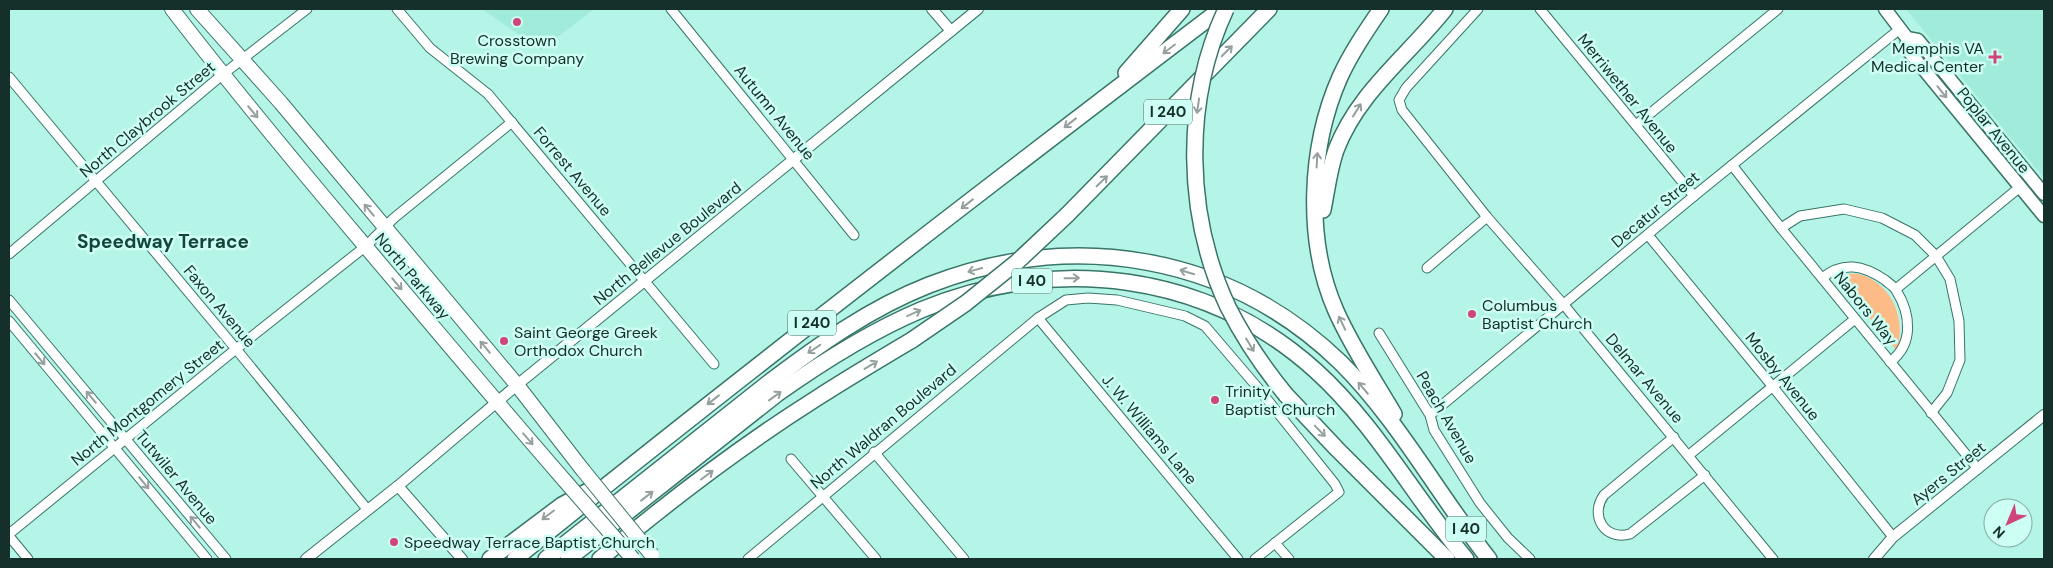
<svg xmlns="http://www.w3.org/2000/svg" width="2053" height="568" font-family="'DM Sans',sans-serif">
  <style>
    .built { fill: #a1ebdb }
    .green { fill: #fdbc87 }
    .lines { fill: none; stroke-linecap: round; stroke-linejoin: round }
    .minor-casing { stroke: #387569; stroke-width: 11 }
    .tertiary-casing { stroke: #387569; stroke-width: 12 }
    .secondary-casing { stroke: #387569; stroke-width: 15 }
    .primary-casing { stroke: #387569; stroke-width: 16 }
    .motorway-casing { stroke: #387569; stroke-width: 18 }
    .minor { stroke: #fff; stroke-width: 9 }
    .tertiary { stroke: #fff; stroke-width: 10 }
    .secondary { stroke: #fff; stroke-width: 12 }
    .primary { stroke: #fff; stroke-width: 14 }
    .motorway { stroke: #fff; stroke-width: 15 }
    .primary-bridge-casing { stroke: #387569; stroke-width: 16; stroke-linecap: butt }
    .motorway-bridge-casing { stroke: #387569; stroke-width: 18; stroke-linecap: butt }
    .primary-bridge { stroke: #fff; stroke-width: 14 }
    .motorway-bridge { stroke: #fff; stroke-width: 15 }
    .oneway { stroke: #96a19f }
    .poi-dot { fill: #cf457c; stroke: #cdfff4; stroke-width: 2 }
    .labels { text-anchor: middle; stroke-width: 5; stroke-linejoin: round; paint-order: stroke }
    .shield { fill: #cdfff4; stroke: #4c6d67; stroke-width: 1 }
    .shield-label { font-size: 15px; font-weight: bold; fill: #152f2a }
    .poi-label { font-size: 16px; fill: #152f2a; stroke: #cdfff4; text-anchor: start }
    .street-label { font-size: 16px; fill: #152f2a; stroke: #cdfff4 }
    .quarter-label { font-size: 19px; font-weight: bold; fill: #14443c; stroke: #cdfff4 }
  </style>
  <rect width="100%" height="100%" fill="#b5f5e7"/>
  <g class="built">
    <path d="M482,9H594L541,50Z"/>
    <path d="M1906,9H2044V178L1984,105Z"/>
  </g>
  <path class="green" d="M1843,274C1849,274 1856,273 1862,275C1894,286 1906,321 1897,351L1835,276Z"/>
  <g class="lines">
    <defs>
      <g id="minor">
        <path d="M397,9L430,48L488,94L714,364"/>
        <path d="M671,9L854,235"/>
        <path d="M1478,9L1406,88L1399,100L1402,110L1487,217L1564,305L1773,559"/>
        <path d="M1540,9L1694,196"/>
        <path d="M9,77L236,349L367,509"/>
        <path d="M1636,125L1778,9"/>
        <path d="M1732,165L1781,228L1978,469"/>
        <path d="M1781,228L1800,216L1844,209L1882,218L1915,235L1936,256L1950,279L1959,321L1960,360L1947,393L1931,413"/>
        <path d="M1648,235L1773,387L1893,537"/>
        <path d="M9,254L222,75L307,9"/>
        <path d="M1427,268L1487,217"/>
        <path d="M1822,278C1843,261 1863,265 1885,280C1888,283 1894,286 1896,290C1911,314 1914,344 1890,362"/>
        <path d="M1896,289L2020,187"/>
        <path d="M9,300L226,559"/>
        <path d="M1038,318L1238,559"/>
        <path d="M9,321L207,559"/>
        <path d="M1379,333L1430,415L1434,430L1480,503L1508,538L1530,559"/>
        <path d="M1430,415L1694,196L1901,28"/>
        <path d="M1674,437L1604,495C1589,516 1605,541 1630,534L1705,475"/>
        <path d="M874,452L964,559"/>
        <path d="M1689,455L1855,319"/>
        <path d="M791,459L876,559"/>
        <path d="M9,534L236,349L366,246L394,218L512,122"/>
        <path d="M9,536L28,559"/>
        <path d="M1275,543L1289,559"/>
        <path d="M748,559L1038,318L1066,300L1088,298L1117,300L1185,316L1205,326L1258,388L1335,484L1339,492L1255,559"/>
      </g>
      <g id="tertiary">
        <path d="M932,9L951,31"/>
        <path d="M398,486L462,559"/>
        <path d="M306,559L398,486L517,385L978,9"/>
        <path d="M1874,559L1893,537L2044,415"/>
      </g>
      <g id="secondary">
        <path d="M1885,9L1907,38V49L2044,216"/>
        <path d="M1907,38L1918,40L2044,194"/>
      </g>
      <g id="primary">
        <path d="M172,9C234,90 300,169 366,247C432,325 498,404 565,481"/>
        <path d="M197,9L281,103L517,385L582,469"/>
      </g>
      <g id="motorway">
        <path d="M1381,9C1366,31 1351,53 1340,77C1309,147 1305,241 1336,311C1352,347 1374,380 1394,414"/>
        <path d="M1126,73L1182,9"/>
        <path d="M1323,210C1327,190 1329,170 1336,150C1358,92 1408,56 1445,9"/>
        <path d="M1067,215L1269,9"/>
        <path d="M1286,395L1337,449L1447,559"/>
        <path d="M490,559L562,505L590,490"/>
        <path d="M515,559C747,371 984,189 1221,9"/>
        <path d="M546,559L767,384C817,346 870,308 929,285C1072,229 1228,254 1340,362C1397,418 1439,496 1489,559"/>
        <path d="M568,559L777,394C822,362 869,332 921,310C1055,254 1206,272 1315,370C1376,425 1414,497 1466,559"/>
        <path d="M600,559C669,501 741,446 817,398C848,378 880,359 912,340"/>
      </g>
    </defs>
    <use href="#minor" class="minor-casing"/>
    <use href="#tertiary" class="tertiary-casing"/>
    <use href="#secondary" class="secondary-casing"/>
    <use href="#primary" class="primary-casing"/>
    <use href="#motorway" class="motorway-casing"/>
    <use href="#minor" class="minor"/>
    <use href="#tertiary" class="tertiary"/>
    <use href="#secondary" class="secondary"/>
    <use href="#primary" class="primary"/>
    <use href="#motorway" class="motorway"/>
    <defs>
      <g id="primary-bridge">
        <path d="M582,469L652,555"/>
        <path d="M565,481L633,559"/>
      </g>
      <g id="motorway-bridge">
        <path d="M1226,9C1183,101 1185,215 1228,307C1244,339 1264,368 1286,395"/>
        <path d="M912,340L966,303L1017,262L1067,215"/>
      </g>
    </defs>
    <use href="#primary-bridge" class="primary-bridge-casing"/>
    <use href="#motorway-bridge" class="motorway-bridge-casing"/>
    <use href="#primary-bridge" class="primary-bridge"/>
    <use href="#motorway-bridge" class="motorway-bridge"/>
  </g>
  <defs><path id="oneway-shaft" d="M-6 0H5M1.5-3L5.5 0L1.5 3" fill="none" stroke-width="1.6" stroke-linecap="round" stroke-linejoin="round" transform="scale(1.25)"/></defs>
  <g class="oneway">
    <use href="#oneway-shaft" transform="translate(1169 49) rotate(143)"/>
    <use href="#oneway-shaft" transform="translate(1227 51) rotate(-45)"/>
    <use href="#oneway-shaft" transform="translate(1942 92) rotate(51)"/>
    <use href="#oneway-shaft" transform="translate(1198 106) rotate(98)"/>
    <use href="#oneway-shaft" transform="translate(1357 110) rotate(-58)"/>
    <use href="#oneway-shaft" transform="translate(253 112) rotate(50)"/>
    <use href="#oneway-shaft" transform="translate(1070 123) rotate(142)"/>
    <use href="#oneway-shaft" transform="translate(1317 160) rotate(-87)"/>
    <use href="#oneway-shaft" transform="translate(1102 181) rotate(-44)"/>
    <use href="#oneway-shaft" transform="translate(967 204) rotate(142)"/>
    <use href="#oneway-shaft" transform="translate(369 210) rotate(-130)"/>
    <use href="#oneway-shaft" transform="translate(975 270) rotate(165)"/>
    <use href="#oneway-shaft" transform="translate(1187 272) rotate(-163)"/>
    <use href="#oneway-shaft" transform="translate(1072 278) rotate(-1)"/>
    <use href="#oneway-shaft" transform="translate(397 284) rotate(50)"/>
    <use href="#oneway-shaft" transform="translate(914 313) rotate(-24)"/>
    <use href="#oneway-shaft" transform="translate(1342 323) rotate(-116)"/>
    <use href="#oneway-shaft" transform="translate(1250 345) rotate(59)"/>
    <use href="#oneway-shaft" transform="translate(485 347) rotate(-130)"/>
    <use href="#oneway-shaft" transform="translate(814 349) rotate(146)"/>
    <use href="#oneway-shaft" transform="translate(40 359) rotate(50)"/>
    <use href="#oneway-shaft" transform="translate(871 365) rotate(-31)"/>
    <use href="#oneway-shaft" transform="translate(1363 388) rotate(-130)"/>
    <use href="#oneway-shaft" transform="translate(775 396) rotate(-36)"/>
    <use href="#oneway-shaft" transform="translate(91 397) rotate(-130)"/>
    <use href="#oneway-shaft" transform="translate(713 400) rotate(142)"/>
    <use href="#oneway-shaft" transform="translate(1320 431) rotate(46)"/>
    <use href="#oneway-shaft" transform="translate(528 439) rotate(49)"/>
    <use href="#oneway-shaft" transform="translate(707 475) rotate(-37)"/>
    <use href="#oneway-shaft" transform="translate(144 483) rotate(50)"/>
    <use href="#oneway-shaft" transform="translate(647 496) rotate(-38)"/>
    <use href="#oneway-shaft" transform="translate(548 515) rotate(143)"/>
    <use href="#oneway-shaft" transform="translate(195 522) rotate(-130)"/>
  </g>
  <g class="poi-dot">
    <circle cx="517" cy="22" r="5"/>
    <path d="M1992.5 49.5h5v5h5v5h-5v5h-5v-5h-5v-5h5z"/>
    <circle cx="1472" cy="314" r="5"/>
    <circle cx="504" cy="341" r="5"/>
    <circle cx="1215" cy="400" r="5"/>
    <circle cx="394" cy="542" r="5"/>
  </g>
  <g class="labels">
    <g class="shield">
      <rect x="1144" y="99.5" width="48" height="25" rx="4"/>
      <rect x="1012" y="268.5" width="40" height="25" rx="4"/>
      <rect x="788" y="310.5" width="48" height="25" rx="4"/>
      <rect x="1446" y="516.5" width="40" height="25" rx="4"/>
    </g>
    <g class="shield-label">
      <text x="1168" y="117">I 240</text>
      <text x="1032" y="286">I 40</text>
      <text x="812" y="328">I 240</text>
      <text x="1466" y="534">I 40</text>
    </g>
    <g class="poi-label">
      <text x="517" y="46" text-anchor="middle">Crosstown<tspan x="517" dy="18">Brewing Company</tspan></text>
      <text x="1984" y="54" text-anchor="end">Memphis VA<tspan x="1984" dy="18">Medical Center</tspan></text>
      <text x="1482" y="311">Columbus<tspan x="1482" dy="18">Baptist Church</tspan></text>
      <text x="514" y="338">Saint George Greek<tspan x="514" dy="18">Orthodox Church</tspan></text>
      <text x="1225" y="397">Trinity<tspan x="1225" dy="18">Baptist Church</tspan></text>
      <text x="404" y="548">Speedway Terrace Baptist Church</text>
    </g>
    <g class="street-label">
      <text transform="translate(1628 93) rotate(51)" y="6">Merriwether Avenue</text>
      <text transform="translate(775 112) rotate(51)" y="6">Autumn Avenue</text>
      <text transform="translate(147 119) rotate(-40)" y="6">North Claybrook Street</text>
      <text transform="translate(1994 130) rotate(51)" y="6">Poplar Avenue</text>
      <text transform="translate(573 171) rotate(50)" y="6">Forrest Avenue</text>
      <text transform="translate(1655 209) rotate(-40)" y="6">Decatur Street</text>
      <text transform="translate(667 243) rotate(-39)" y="6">North Bellevue Boulevard</text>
      <text transform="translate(413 276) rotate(50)" y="6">North Parkway</text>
      <text transform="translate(220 306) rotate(50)" y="6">Faxon Avenue</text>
      <text transform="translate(1866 308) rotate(51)" y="6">Nabors Way</text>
      <text transform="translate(1783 376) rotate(51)" y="6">Mosby Avenue</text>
      <text transform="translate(1645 378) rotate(50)" y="6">Delmar Avenue</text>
      <text transform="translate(147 402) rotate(-39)" y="6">North Montgomery Street</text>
      <text transform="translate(1447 417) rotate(60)" y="6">Peach Avenue</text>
      <text transform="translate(883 426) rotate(-40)" y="6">North Waldran Boulevard</text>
      <text transform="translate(1150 429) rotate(50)" y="6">J. W. Williams Lane</text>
      <text transform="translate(1948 473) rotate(-39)" y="6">Ayers Street</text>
      <text transform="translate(177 477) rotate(50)" y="6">Tutwiler Avenue</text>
    </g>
    <g class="quarter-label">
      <text x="163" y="248">Speedway Terrace</text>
    </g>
  </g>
  <rect width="2053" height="568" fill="none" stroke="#152f2a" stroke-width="20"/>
  <g transform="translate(2008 523) rotate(224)"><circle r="24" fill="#cdfff4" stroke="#83aca3"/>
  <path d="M0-4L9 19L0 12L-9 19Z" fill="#cf457c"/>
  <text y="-8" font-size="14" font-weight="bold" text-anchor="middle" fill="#152f2a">N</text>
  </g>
</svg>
